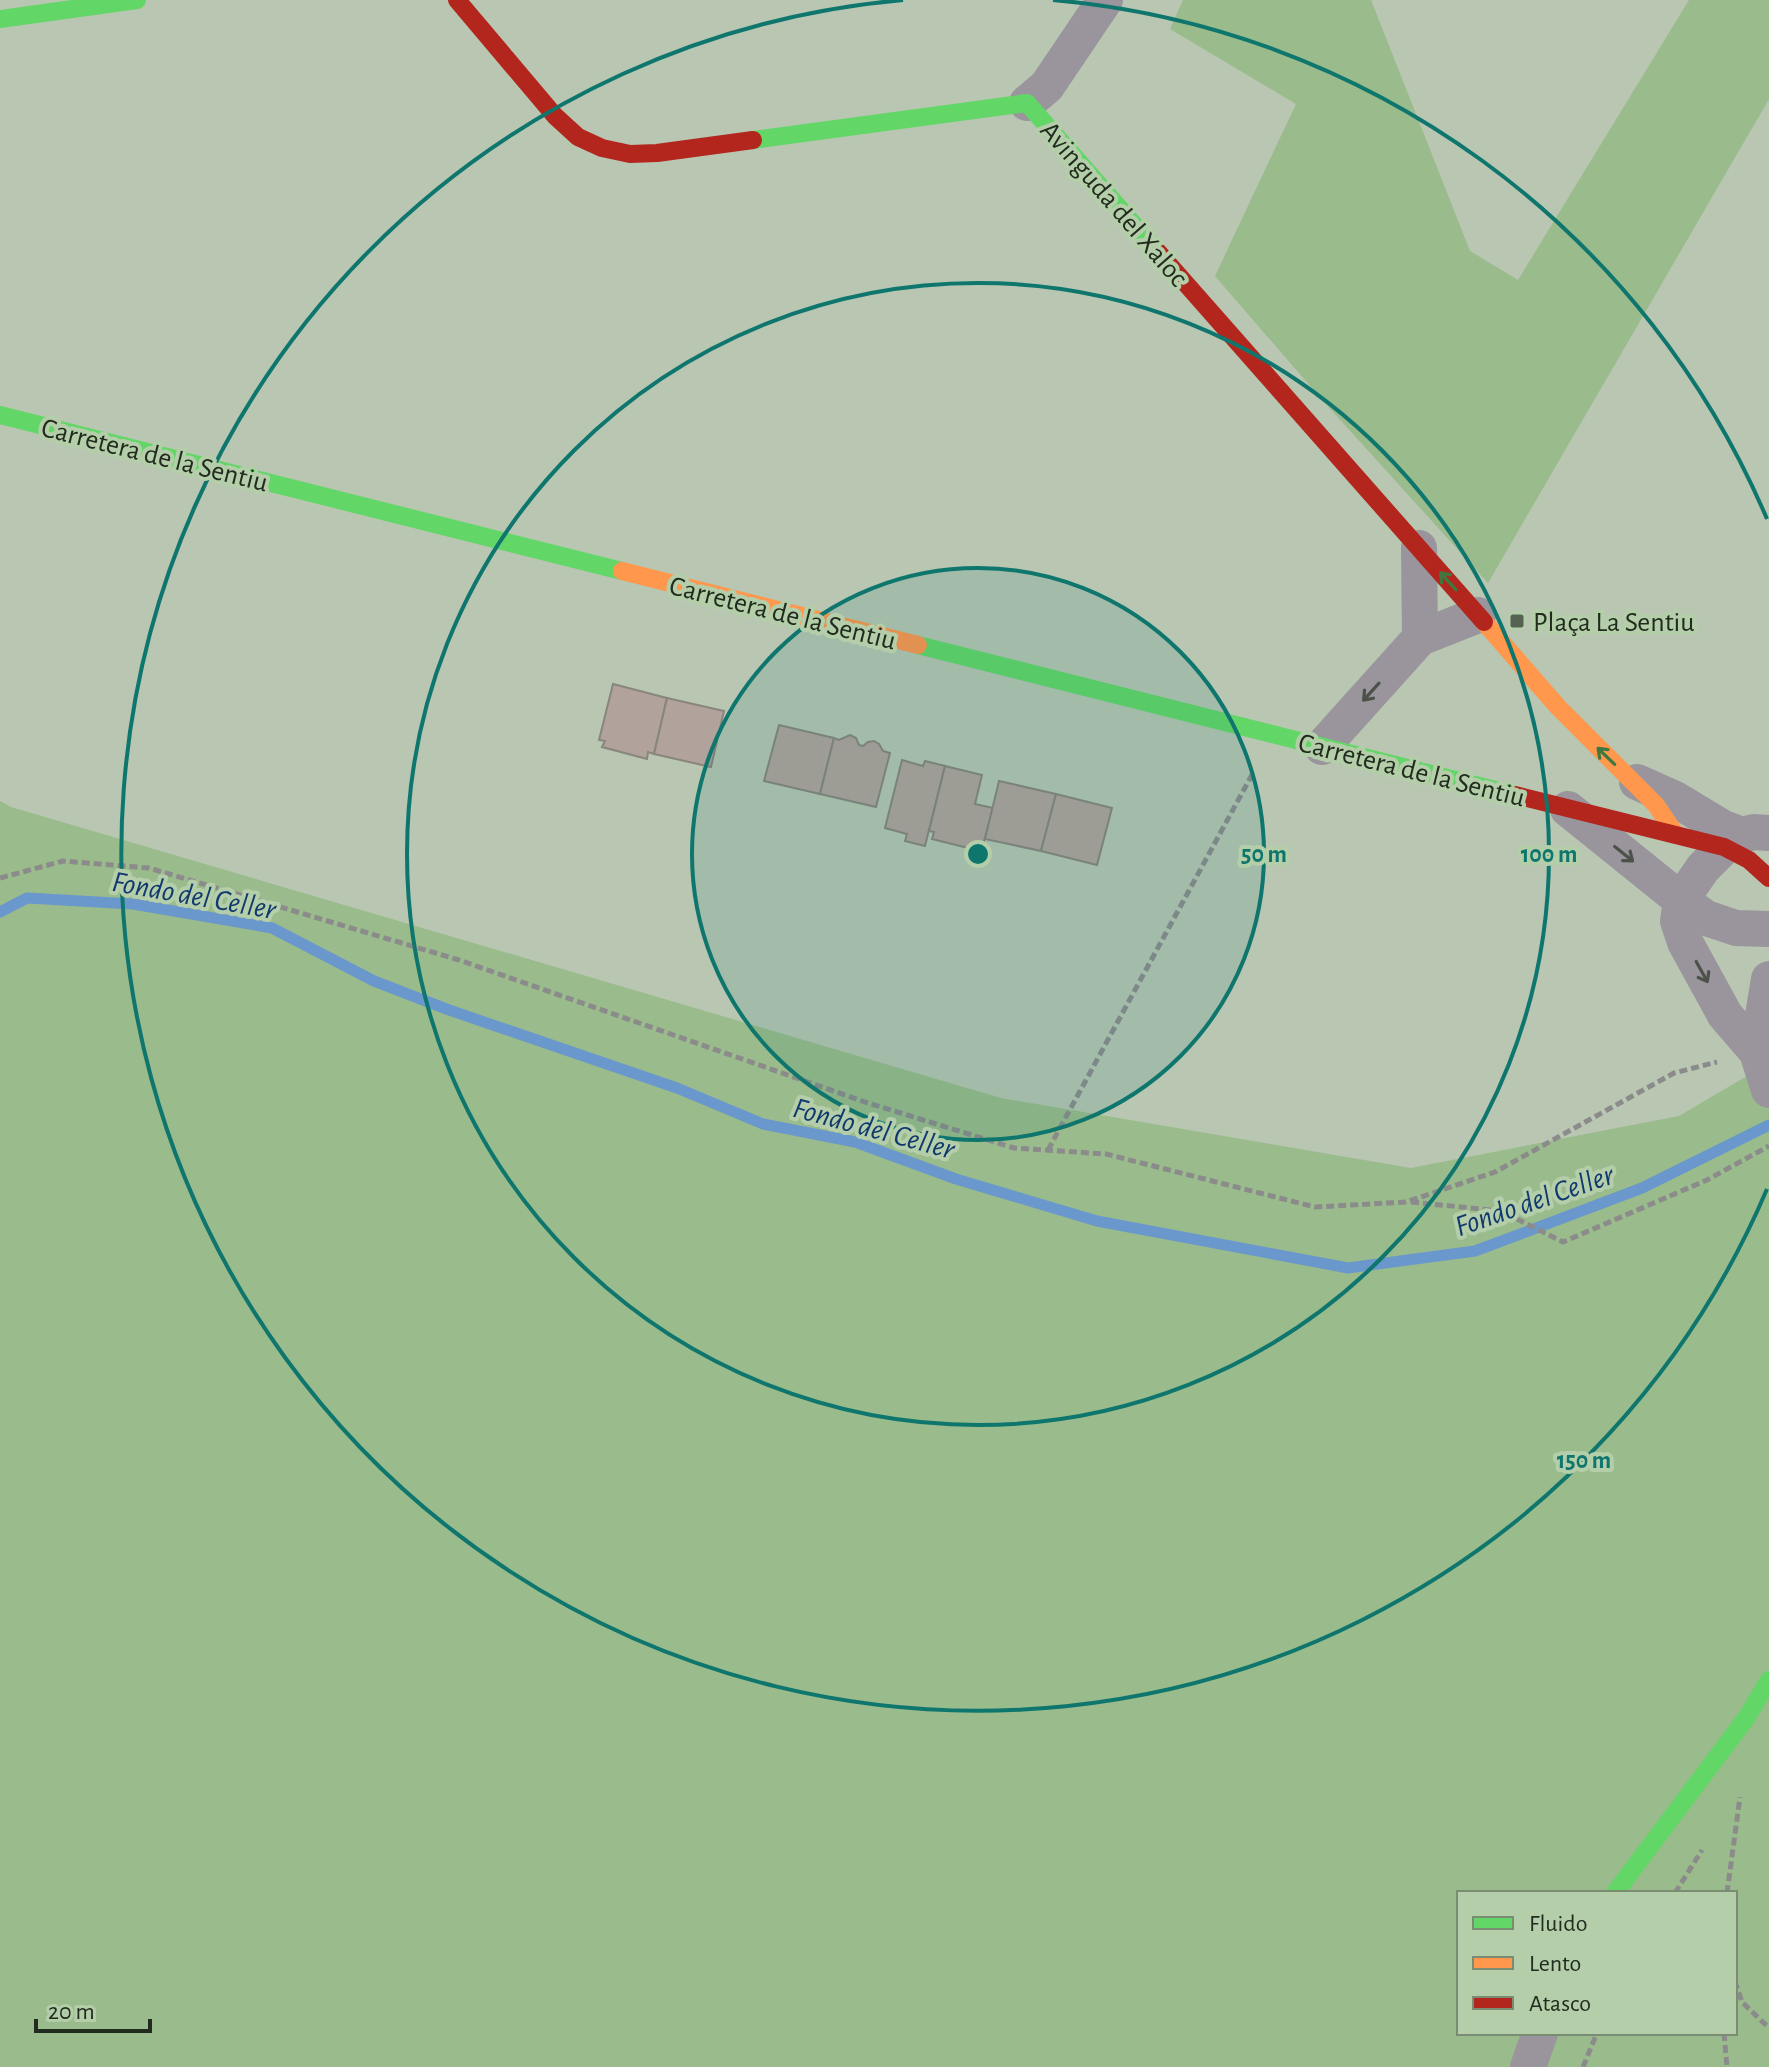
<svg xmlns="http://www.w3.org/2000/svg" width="1769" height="2067" font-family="'Alegreya Sans',sans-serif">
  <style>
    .green { fill: #9abb8b; fill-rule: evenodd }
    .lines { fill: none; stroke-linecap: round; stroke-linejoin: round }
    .stream { stroke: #6a98cc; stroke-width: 11 }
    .building { fill: #b1a29b; stroke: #88867d; stroke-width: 2 }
    .path { stroke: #8c8b8c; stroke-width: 5; stroke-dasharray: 8 4; stroke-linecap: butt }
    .street { stroke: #9a959d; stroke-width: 36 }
    .fast { stroke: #63d668; stroke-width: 18 }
    .slow { stroke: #ff974d; stroke-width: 18 }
    .jam { stroke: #b3261e; stroke-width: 18 }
    .oneway { stroke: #3f783f }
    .oneway2 { stroke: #4c514a }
    .ring { fill: none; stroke: #0f766e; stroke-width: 4 }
    .poi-dot { fill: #566252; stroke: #b4ceaa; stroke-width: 3 }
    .labels { text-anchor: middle; stroke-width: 8; stroke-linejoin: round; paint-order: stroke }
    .street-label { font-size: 28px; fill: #222c1e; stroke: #b4ceaa }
    .poi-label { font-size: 28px; fill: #222c1e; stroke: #b4ceaa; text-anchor: start }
    .water-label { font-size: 30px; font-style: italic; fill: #10396e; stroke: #b4ceaa }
    .centre { fill: #0f766e; stroke: #b4ceaa; stroke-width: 4 }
    .ring-label { font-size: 24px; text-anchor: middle; font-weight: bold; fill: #0f766e; stroke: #b4ceaa; stroke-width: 8; stroke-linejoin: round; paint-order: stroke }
  </style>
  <rect width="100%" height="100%" fill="#b8c6b2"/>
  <g class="green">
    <path d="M1183,0H1371L1470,251L1518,280L1689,0H1769V99L1488,583L1324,402L1215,276L1296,104L1170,29Z"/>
    <path d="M0,801L11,807L1001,1098L1411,1168L1679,1116L1769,1063V2067H0ZM1459,1893H1735V2033H1459Z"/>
  </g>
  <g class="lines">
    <path class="stream" d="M0,912L27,898L133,904L272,928L374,981L449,1010L677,1088L763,1124L855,1142L956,1179L1097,1221L1348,1268L1475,1251L1642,1188L1769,1125"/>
  </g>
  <g class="building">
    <path d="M613,684L667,698L654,754L648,752L647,759L602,747L605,741L599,740Z"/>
    <path d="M667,698L724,711L711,767L654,754Z"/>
    <path d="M779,725L834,738L820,794L764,781Z"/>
    <path d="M850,735L856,738L859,745L863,746L868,742L874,741L879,744L883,751L890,753L876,807L820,794L834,738L839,740Z"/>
    <path d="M902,760L923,766L925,761L945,766L925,846L905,841L907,834L885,828Z"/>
    <path d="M945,766L982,775L975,804L993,808L983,845L978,843L976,850L932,839L934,832L929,831Z"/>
    <path d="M999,781L1056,794L1041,851L985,839Z"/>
    <path d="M1056,794L1112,808L1097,865L1041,851Z"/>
  </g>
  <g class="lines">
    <g class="path">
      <path d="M0,878L63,861L149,868L459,960L865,1102L1014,1148L1106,1154L1315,1207L1406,1202L1495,1172L1674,1073L1717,1062"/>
      <path d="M1048,1150L1254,771"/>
      <path d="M1411,1202L1501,1211L1563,1242L1707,1180L1769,1146"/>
      <path d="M1675,1893L1702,1850"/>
      <path d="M1727,1893L1740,1797"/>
      <path d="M1735,1981L1742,2002L1769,2028"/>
      <path d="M1724,2033L1727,2067"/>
      <path d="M1583,2067L1597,2033"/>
    </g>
    <g class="street">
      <path d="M1027,103L1047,86L1105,0"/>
      <path d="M1419,548L1420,638"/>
      <path d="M1322,747L1420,638L1478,615"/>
      <path d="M1637,782L1675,799L1723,828L1742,835"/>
      <path d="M1568,809L1681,900L1706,918L1736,928L1769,929"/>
      <path d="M1769,833L1754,832L1742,835L1724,847L1703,868L1681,900L1678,921L1685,942L1725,1015L1757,1052L1769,1090"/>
      <path d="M1757,1052L1769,979"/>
      <path d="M1528,2067L1540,2033"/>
    </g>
    <g class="fast">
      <path d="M0,19L137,0"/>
      <path d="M753,140L1027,103L1158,252"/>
      <path d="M0,415L622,571"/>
      <path d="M918,645L1515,795"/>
      <path d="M1615,1893L1747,1717L1769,1680"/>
    </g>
    <g class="slow">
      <path d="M622,571L918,645"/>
      <path d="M1484,622L1558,707L1656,805L1676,835"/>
    </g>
    <g class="jam">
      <path d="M457,0L555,116L578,137L602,148L630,154L657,153L753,140"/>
      <path d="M1158,252L1484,622"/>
      <path d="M1515,795L1724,847L1749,860L1769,878"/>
    </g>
  </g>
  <defs><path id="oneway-shaft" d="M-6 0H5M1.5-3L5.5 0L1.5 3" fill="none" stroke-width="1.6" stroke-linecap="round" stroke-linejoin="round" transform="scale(2)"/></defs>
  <g class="oneway">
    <use href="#oneway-shaft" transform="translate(1448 581) rotate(-132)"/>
    <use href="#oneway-shaft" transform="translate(1606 756) rotate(-136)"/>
  </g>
  <g class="oneway2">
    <use href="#oneway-shaft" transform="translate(1371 692) rotate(132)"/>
    <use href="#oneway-shaft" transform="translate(1624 854) rotate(39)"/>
    <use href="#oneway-shaft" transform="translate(1702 972) rotate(61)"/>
  </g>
  <circle cx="978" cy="854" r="286" fill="#0f766e" fill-opacity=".12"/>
  <g class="ring">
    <circle cx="978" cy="854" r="286"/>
    <circle cx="978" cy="854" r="571"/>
    <path d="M1767 1189A857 857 0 1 1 903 0M1053 0A857 857 0 0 1 1767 519"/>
  </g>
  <rect class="poi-dot" x="1509" y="613" width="16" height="16" rx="4"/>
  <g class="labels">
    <g class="street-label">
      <text transform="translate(1115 203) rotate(49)" y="10">Avinguda del Xaloc</text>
      <text transform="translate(155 454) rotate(14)" y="10">Carretera de la Sentiu</text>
      <text transform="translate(783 612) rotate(14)" y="10">Carretera de la Sentiu</text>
      <text transform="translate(1412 769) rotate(14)" y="10">Carretera de la Sentiu</text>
    </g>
    <g class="poi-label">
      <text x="1533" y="631">Plaça La Sentiu</text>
    </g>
    <g class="water-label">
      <text transform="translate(194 895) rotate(10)" y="10">Fondo del Celler</text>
      <text transform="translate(874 1128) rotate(15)" y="10">Fondo del Celler</text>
      <text transform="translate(1534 1200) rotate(-19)" y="10">Fondo del Celler</text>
    </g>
  </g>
  <circle cx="978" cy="854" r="12" class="centre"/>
  <g class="ring-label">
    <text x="1264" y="862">50 m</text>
    <text x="1549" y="862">100 m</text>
    <text x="1584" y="1468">150 m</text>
  </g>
  <rect x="1457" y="1891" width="280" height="144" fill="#b4ceaa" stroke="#7a8d72" stroke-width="2"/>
  <rect x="1473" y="1917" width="40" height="12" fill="#63d668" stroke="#7a8d72" stroke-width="2"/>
  <text x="1529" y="1931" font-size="24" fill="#222c1e">Fluido</text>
  <rect x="1473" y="1957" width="40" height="12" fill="#ff974d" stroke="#7a8d72" stroke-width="2"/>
  <text x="1529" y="1971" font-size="24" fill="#222c1e">Lento</text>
  <rect x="1473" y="1997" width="40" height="12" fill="#b3261e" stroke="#7a8d72" stroke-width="2"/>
  <text x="1529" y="2011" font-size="24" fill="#222c1e">Atasco</text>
  <path d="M36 2019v12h114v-12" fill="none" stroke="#222c1e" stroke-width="4"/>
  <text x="48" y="2019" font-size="24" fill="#222c1e" stroke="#b4ceaa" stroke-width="6" paint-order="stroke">20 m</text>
</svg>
